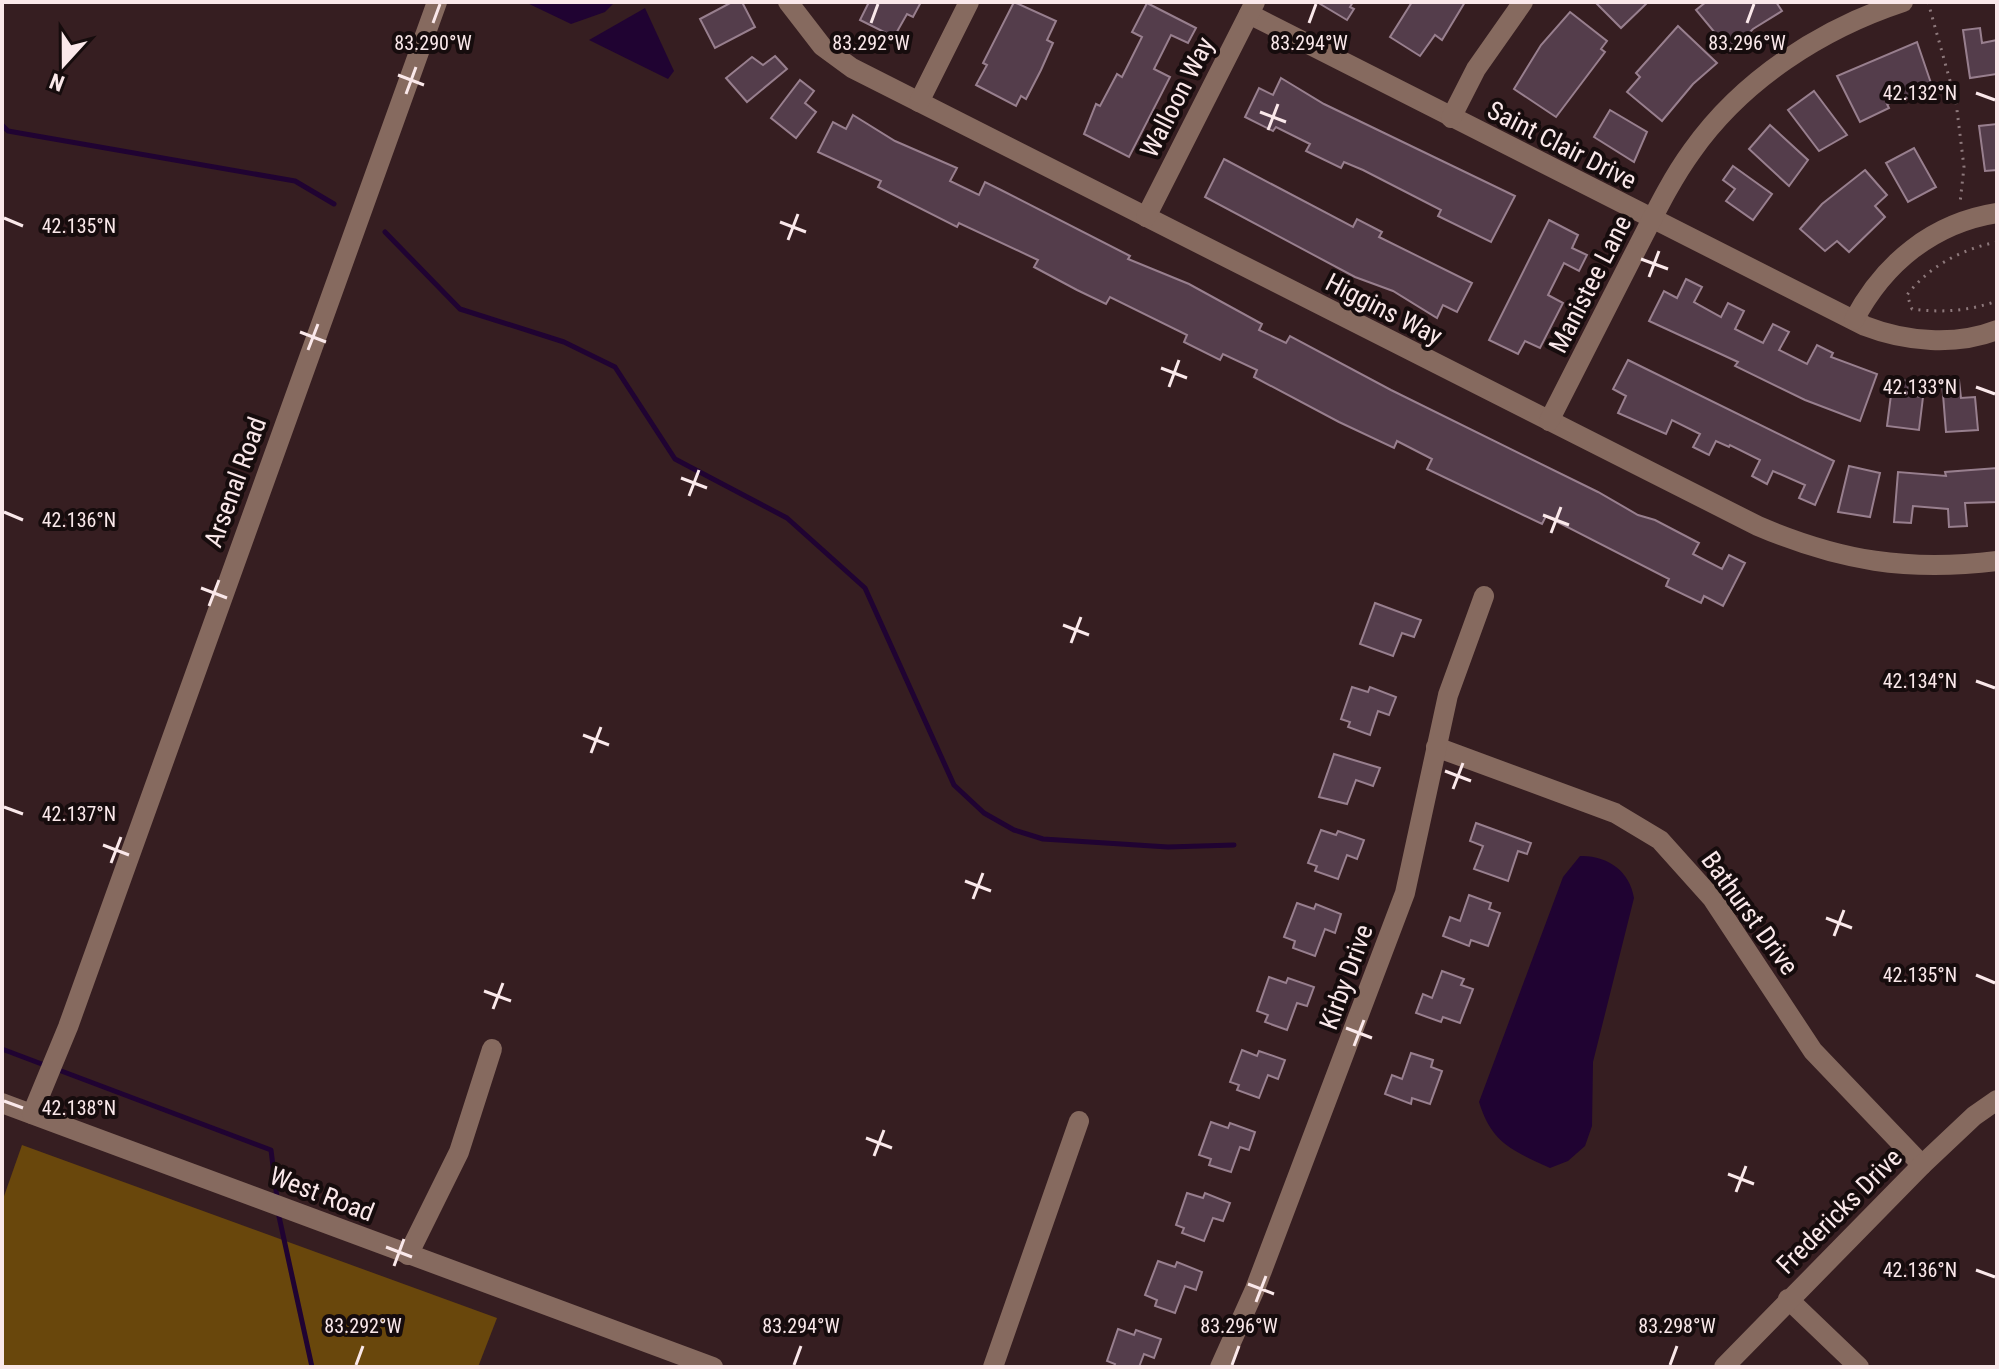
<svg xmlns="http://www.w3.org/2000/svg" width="1999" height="1369" font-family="'Roboto Condensed',sans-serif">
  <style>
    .green { fill: #69470c }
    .water { fill: #200332 }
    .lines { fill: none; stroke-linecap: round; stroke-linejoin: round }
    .stream { stroke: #200332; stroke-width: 5 }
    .building { fill: #543d4b; stroke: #987f8e; stroke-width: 2 }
    .path { stroke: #8d787b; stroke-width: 3; stroke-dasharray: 2 6; stroke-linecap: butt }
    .minor { stroke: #866a5f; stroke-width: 20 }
    .ticks { fill: none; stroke: #fae8ea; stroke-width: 3 }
    .labels { text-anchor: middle; stroke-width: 8; stroke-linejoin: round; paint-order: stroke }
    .street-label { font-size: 26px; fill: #fae8ea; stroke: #160c0d }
    .ticks-label { font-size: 20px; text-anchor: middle; fill: #fae8ea; stroke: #160c0d; stroke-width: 8; stroke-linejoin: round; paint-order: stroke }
  </style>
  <rect width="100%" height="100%" fill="#361e21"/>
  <path class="green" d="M22,1145L497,1318L478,1367H2V1202Z"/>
  <g class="water">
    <path d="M525,2H615L605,12L571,24Z"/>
    <path d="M645,8L674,71L668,79L589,40Z"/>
    <path d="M1580,856C1607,855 1630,871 1634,898L1593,1062L1592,1126L1585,1146L1568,1161L1550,1168C1512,1150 1492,1144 1479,1102L1563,877Z"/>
  </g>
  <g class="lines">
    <g class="stream">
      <path d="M2,125L8,131L295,181L334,204"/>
      <path d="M385,232L460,309L564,342L615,367L675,459L787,518L865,588L954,785L984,813L1014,830L1043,839L1168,847L1234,845"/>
      <path d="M2,1049L47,1066"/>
      <path d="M56,1069L271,1150L277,1198"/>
      <path d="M278,1212L312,1367"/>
    </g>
  </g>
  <g class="building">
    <path d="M732,2H742L755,27L715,48L700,19Z"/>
    <path d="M869,2H921L913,17L907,14L894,37L860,20Z"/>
    <path d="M1014,2L1056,21L1047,40L1053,43L1041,70L1026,99L1021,96L1016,106L976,85L987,65L983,63Z"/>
    <path d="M1317,2H1353L1350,7L1354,9L1347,20Z"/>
    <path d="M1412,2H1465L1442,40L1435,35L1420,56L1390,37Z"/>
    <path d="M1595,2H1648L1621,28Z"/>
    <path d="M1706,2H1776L1782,11L1753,29L1730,51L1696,10Z"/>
    <path d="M1147,3L1196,28L1188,43L1171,35L1154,69L1170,77L1129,157L1084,134L1096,104L1100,106L1117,74L1122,77L1142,37L1132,32Z"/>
    <path d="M1570,12L1607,41L1601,49L1605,52L1556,117L1514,89L1541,45Z"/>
    <path d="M1678,26L1717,63L1693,84L1662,121L1627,92L1640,77L1636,73Z"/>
    <path d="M1980,28L1982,43L1997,40V74L1970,78L1963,30Z"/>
    <path d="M1917,42L1933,89L1887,104L1889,108L1860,122L1837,76Z"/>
    <path d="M775,56L787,69L747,102L726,78L752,57L763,65Z"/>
    <path d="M1281,78L1324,104L1515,196L1491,242L1438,216L1441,210L1363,170L1344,162L1341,168L1306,151L1310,144L1276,127L1273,131L1245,117L1259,88L1273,95Z"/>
    <path d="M800,80L814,91L805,103L816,112L796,138L771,118Z"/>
    <path d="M1814,91L1847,135L1819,151L1788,110Z"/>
    <path d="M1610,110L1647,132L1634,162L1594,137Z"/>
    <path d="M853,115L895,141L957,168L950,181L979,195L985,182L1001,190L1130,256L1128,259L1189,284L1262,324L1259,330L1286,343L1290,336L1391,390L1598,492L1638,515L1655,520L1699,543L1693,554L1722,569L1729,555L1745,563L1723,606L1704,596L1701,603L1666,586L1669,579L1546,516L1542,524L1427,469L1432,459L1397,441L1394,448L1339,422L1254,377L1257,370L1223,354L1220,360L1184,342L1187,335L1110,297L1106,304L1077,290L1034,267L1038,260L959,223L957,227L878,187L881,181L818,152L833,122L846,129Z"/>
    <path d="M1997,124V170L1985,171L1979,126Z"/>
    <path d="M1770,125L1808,160L1789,186L1749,149Z"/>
    <path d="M1914,148L1936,187L1908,202L1886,163Z"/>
    <path d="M1224,159L1353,227L1357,219L1382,232L1379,237L1472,283L1457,312L1443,305L1437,318L1393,291L1355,277L1205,197Z"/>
    <path d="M1733,166L1772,194L1753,220L1726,201L1735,189L1723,180Z"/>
    <path d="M1865,170L1887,195L1875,206L1885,217L1849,252L1837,241L1825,251L1800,229L1822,204Z"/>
    <path d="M1549,220L1578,235L1572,248L1587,255L1579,271L1564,263L1548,295L1563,303L1540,348L1525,341L1518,354L1489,340Z"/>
    <path d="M1686,279L1702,287L1694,302L1721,317L1728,303L1744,311L1735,329L1763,343L1773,324L1789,332L1779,350L1807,364L1817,345L1833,353L1831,357L1877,374L1860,421L1805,400L1735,366L1738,362L1649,321L1664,291L1677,298Z"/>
    <path d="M1628,360L1834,461L1815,505L1799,498L1805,485L1773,471L1767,484L1752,476L1760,460L1730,445L1729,447L1716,441L1709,455L1693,447L1700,434L1672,420L1666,434L1618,413L1626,396L1613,389Z"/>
    <path d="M1893,379L1909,381L1908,395L1923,397L1919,430L1887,426Z"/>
    <path d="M1959,380L1961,398L1975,397L1978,430L1946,432L1942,382Z"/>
    <path d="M1849,466L1880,473L1870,517L1838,512Z"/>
    <path d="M1997,468V502L1965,503L1967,526L1949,527L1948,509L1913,506L1911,523L1894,522L1898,472L1946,476L1945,472Z"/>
    <path d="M1375,603L1421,620L1414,637L1402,633L1393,656L1360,644Z"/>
    <path d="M1352,687L1368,692L1370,687L1396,697L1389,715L1378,711L1370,735L1348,727L1350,722L1341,719Z"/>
    <path d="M1334,754L1380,768L1373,786L1356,780L1347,804L1319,797Z"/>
    <path d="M1476,823L1531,843L1527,854L1518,851L1508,881L1474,869L1483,846L1470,841Z"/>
    <path d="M1321,830L1336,835L1338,831L1364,840L1357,859L1347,855L1338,879L1315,871L1317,866L1308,863Z"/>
    <path d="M1469,895L1491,903L1489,909L1500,913L1488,946L1471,940L1469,946L1443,936L1450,917L1460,921Z"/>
    <path d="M1297,903L1314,909L1316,904L1341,914L1335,933L1325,929L1315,956L1293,948L1295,941L1284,937Z"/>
    <path d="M1442,971L1464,979L1461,985L1473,989L1460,1023L1443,1017L1441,1022L1416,1013L1423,994L1432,998Z"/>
    <path d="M1269,977L1286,983L1288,978L1314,987L1307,1006L1297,1003L1287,1030L1265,1022L1268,1015L1257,1011Z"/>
    <path d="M1242,1050L1257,1056L1259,1051L1285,1060L1278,1079L1268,1075L1259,1098L1237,1090L1239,1085L1230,1082Z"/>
    <path d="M1411,1053L1433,1060L1431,1067L1442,1071L1430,1104L1412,1098L1411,1104L1385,1094L1392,1075L1402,1079Z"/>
    <path d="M1211,1122L1228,1128L1230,1123L1255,1132L1249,1150L1240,1147L1231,1172L1209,1165L1211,1159L1199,1155Z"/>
    <path d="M1187,1193L1203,1198L1205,1193L1230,1203L1223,1221L1213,1218L1204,1241L1182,1233L1184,1228L1176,1225Z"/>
    <path d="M1158,1261L1175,1267L1177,1262L1202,1272L1196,1290L1185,1286L1175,1313L1155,1306L1157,1300L1145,1295Z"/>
    <path d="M1118,1329L1134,1335L1136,1330L1161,1339L1154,1358L1144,1354L1139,1367H1114L1115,1364L1107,1361Z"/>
  </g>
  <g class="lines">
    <g class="path">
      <path d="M1928,2L1956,102L1964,167L1960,203"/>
      <path d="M1997,242C1962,249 1929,266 1907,295L1912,309C1941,313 1969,311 1997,301"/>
    </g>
    <g class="minor">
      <path d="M788,2L822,46L852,68L1758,526C1840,561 1908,572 1997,561"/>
      <path d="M1249,14L1865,326C1906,342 1956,346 1997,330"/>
      <path d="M919,102L969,2"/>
      <path d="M1451,118L1476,69L1523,2"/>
      <path d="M1146,217L1255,2"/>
      <path d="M1854,320C1884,263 1933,223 1997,213"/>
      <path d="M1549,421C1577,366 1605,312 1632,258C1651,222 1668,184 1692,151C1742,80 1821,29 1903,2"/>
      <path d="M1436,747L1615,813L1660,840L1712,898L1813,1051L1922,1165"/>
      <path d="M2,1103L713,1367"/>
      <path d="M32,1114L68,1027L437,2"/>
      <path d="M408,1255L459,1152L492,1049"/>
      <path d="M1788,1299L1859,1367"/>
      <path d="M993,1367L1079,1121"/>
      <path d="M1220,1367L1255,1289L1405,893L1448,695L1484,596"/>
      <path d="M1724,1367L1922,1165L1974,1116L1997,1100"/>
    </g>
  </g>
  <path class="ticks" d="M433,23L440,4M871,23L878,4M1309,23L1316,4M1747,23L1754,4M398,75L424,85M1976,93L1995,100M406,94L416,67M1260,112L1286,122M1268,130L1278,104M4,218L23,226M780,222L806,232M788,240L798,214M1641,259L1668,269M1649,277L1659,251M300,332L326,342M308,350L318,324M1161,368L1187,378M1169,387L1179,360M1976,387L1995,394M681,478L707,488M689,496L699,470M4,512L23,520M1543,515L1569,525M1551,533L1561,507M201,588L227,598M209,606L219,580M1063,625L1089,635M1071,643L1081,617M1976,681L1995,688M583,735L609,745M591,753L601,727M1445,771L1471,781M1453,789L1463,763M4,807L23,814M103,845L129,855M111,863L121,837M965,881L991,891M973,899L983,873M1826,918L1852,928M1834,936L1844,910M1976,975L1995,983M484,991L511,1001M493,1009L503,983M1346,1028L1372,1038M1354,1046L1364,1020M4,1101L23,1108M866,1138L892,1148M874,1156L884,1130M1728,1174L1754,1184M1736,1192L1746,1166M386,1247L412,1257M394,1266L404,1239M1976,1270L1995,1277M1248,1284L1274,1294M1256,1302L1266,1276M356,1365L363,1346M794,1365L801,1346M1232,1365L1239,1346M1670,1365L1677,1346"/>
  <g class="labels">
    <g class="street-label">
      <text transform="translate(1177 97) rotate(-63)" y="9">Walloon Way</text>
      <text transform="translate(1562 145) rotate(27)" y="9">Saint Clair Drive</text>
      <text transform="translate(1590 284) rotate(-63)" y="9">Manistee Lane</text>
      <text transform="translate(1384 309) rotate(27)" y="9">Higgins Way</text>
      <text transform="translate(235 482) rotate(-70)" y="9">Arsenal Road</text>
      <text transform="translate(1750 913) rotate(54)" y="9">Bathurst Drive</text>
      <text transform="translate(1346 977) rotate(-70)" y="9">Kirby Drive</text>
      <text transform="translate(322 1194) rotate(21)" y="9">West Road</text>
      <text transform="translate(1839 1211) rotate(-45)" y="9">Fredericks Drive</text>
    </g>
  </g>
  <g class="ticks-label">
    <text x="871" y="50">83.292°W</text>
    <text x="1309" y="50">83.294°W</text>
    <text x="1747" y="50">83.296°W</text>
    <text x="433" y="50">83.290°W</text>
    <text x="1920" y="100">42.132°N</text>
    <text x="79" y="233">42.135°N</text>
    <text x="1920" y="394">42.133°N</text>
    <text x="79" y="527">42.136°N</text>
    <text x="1920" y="688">42.134°N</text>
    <text x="79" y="821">42.137°N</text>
    <text x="1920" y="982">42.135°N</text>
    <text x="79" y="1115">42.138°N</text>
    <text x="1920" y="1277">42.136°N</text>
    <text x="363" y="1333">83.292°W</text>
    <text x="801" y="1333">83.294°W</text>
    <text x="1239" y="1333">83.296°W</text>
    <text x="1677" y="1333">83.298°W</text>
  </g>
  <rect width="1999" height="1369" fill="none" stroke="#fae8ea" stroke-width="8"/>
  <g transform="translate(64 64) rotate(201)" stroke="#160c0d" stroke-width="6" paint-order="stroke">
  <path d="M0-6L14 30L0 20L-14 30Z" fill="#fae8ea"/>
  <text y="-12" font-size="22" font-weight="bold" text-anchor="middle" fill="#fae8ea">N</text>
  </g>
</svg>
